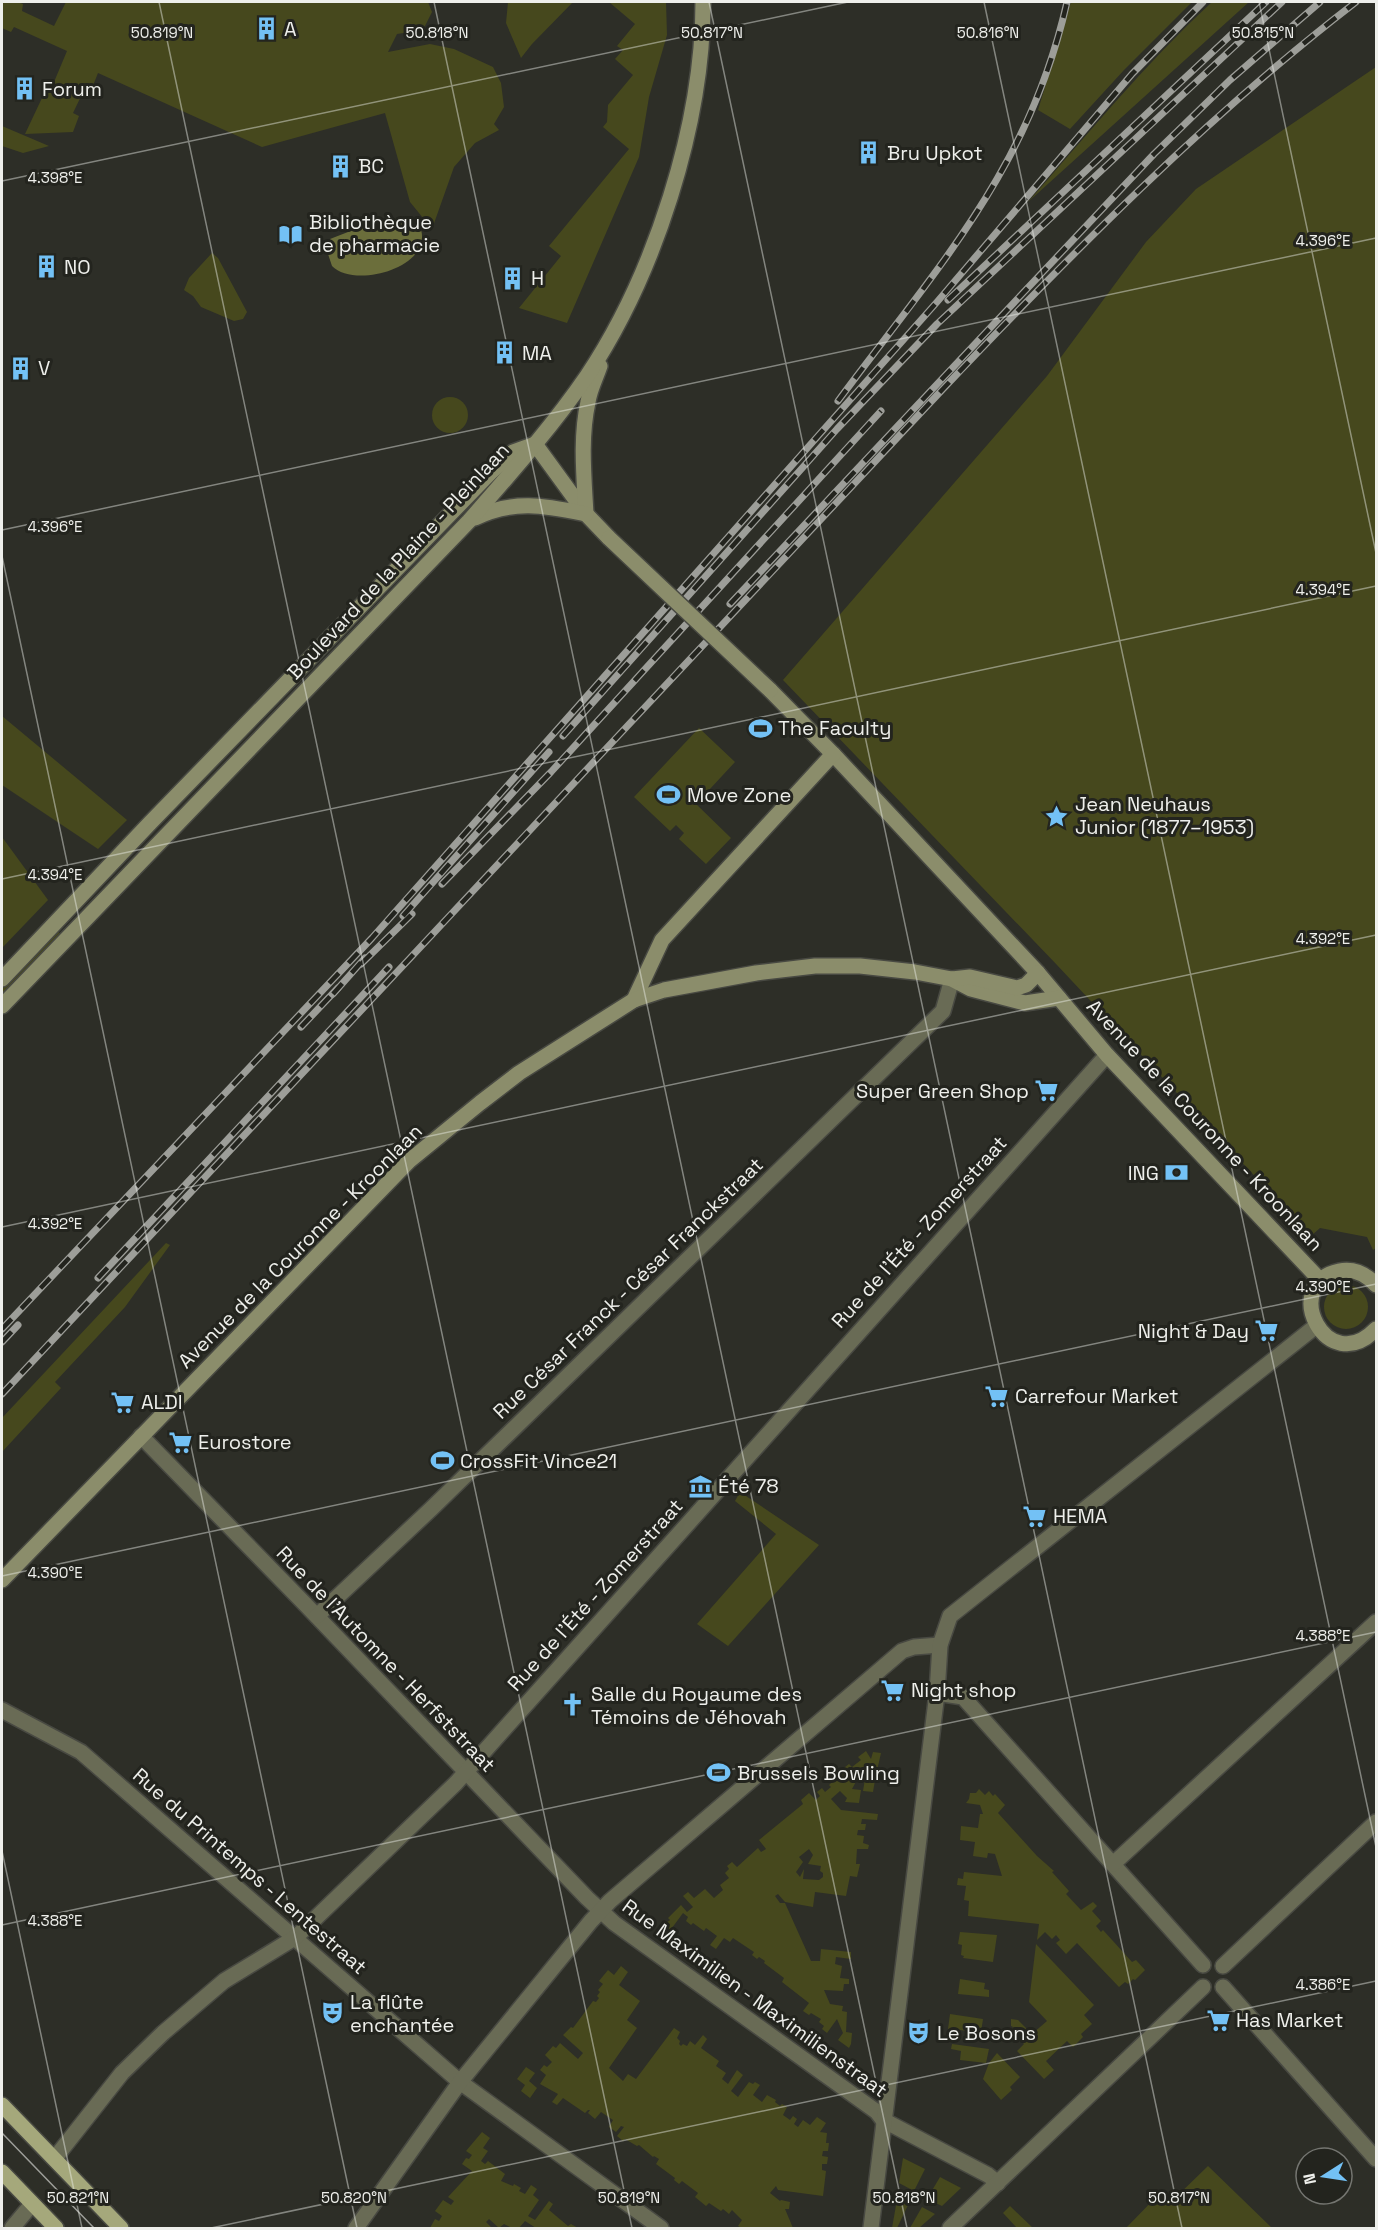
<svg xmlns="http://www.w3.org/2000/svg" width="1378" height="2230" font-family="'Space Grotesk',sans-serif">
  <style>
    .green { fill: #46481d; fill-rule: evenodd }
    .water { fill: #6b6e3b }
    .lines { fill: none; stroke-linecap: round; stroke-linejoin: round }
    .street-casing { stroke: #484942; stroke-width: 18 }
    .secondary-casing { stroke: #484942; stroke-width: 18 }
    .primary-casing { stroke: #484942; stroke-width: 18 }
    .street { stroke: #696b55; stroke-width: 15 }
    .secondary { stroke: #8b8d6b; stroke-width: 15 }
    .primary { stroke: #a5a87b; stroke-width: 15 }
    .tram { stroke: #9d9e99; stroke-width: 1.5 }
    .rail-casing { stroke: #9d9e99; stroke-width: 7 }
    .rail { stroke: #23241e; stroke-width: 4.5; stroke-dasharray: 14; stroke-linecap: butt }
    .secondary-bridge-casing { stroke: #484942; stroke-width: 18; stroke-linecap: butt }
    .secondary-bridge { stroke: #8b8d6b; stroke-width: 15 }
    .ticks { fill: none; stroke: #eeefeb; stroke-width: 1.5; stroke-opacity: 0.45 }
    .labels { text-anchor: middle; stroke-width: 6; stroke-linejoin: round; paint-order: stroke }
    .poi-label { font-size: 20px; fill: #eeefeb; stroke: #23241e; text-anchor: start }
    .street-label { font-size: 20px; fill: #eeefeb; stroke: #23241e }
    .ticks-label { font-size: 15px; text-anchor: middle; fill: #eeefeb; stroke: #23241e; stroke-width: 6; stroke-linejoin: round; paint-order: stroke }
  </style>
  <rect width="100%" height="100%" fill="#2d2e27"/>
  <g class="green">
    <path d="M2,2H17L23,4L22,11L54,26L66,2H428L432,12L423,30L397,34L388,52L430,44L454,49L493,67L501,83L504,107L494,124L499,130L475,143L454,167L432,229L410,202L385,113L262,147L98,73L92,88L86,86L73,113L79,116L73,132L25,134L50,81L54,82L67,51L14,27L11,32L2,28Z"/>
    <path d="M508,2H573L532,44L521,58L506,23Z"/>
    <path d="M609,2H666L667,35L649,97L639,157L567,323L519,308L561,256L549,246L629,149L603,127L607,122L608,105L633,75L615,59L623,50L617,46L635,24Z"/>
    <path d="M1071,2H1192L1124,70L1070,129L1038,110Z"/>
    <path d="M1212,2H1249L1028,202C1088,134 1145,64 1212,2Z"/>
    <path d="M1376,67V1248L1373,1250L1367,1237L1320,1228L1311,1236L1057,965L783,680L1047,376L1146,242L1196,189Z"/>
    <path d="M2,126L49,146L23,153L2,146Z"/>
    <path d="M212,253L218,258L247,312L243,319L234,321L201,307L193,296L184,290L189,278Z"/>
    <circle cx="450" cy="415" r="18"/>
    <path d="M2,716L127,820L98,849L2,785Z"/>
    <path d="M699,728L735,762L696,804L731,838L706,864L679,839L684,833L676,825L670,831L634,797Z"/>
    <path d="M2,837L48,900L2,948Z"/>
    <path d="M57,931L62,935L2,997V989Z"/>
    <path d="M166,1243L170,1245L125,1307L55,1382L61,1388L2,1452V1418Z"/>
    <circle cx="1346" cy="1307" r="22"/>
    <path d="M740,1492L819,1545L728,1646L697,1624L776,1534L735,1501Z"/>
    <path d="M866,1751L871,1759L873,1752L881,1753L876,1775L886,1777L885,1780H875L873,1792L863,1791L865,1779L858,1778L852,1789L861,1790L859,1803L845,1802L847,1798L840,1791L831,1799L841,1810L878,1814L877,1820L862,1819L861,1824H866L865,1830H858L857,1835L864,1836L863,1843L869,1845L868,1849H857L856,1864H860L857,1877L850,1876L846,1896L815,1892L813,1907L785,1902L778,1894L775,1896L780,1903H785L811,1961H820L821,1949L851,1952V1959L836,1957L835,1964L842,1966L840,1978L849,1979V1984H844L843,1991L824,1990L830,2004L843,2006L842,2011L847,2012L846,2032L852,2033L851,2044L849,2048L838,2040L843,2033L837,2019L827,2033L822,2029L824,2026L819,2022L821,2019L811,2013L809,2015L803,2011L809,2003L782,1982L784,1978L764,1963L765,1961L759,1957L757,1959L752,1955L754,1952L733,1938L730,1942L724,1938L716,1949L710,1945L717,1936L706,1928L704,1931L693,1923L691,1925L686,1921L688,1917L683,1913L669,1932L663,1925L670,1920L668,1918L681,1905L687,1912L693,1907L683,1896L688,1892L694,1898L705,1889L714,1898L723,1890L720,1885L729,1878L725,1873L729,1869L727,1866L732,1862L737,1867L758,1848L761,1852L766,1849L759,1840L803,1804L801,1800L809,1793L816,1800L820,1796L817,1792L822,1788L825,1792L831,1787L829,1785L832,1782L829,1779L849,1764L852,1767L861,1760L858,1757ZM809,1849L813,1855L808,1864L821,1866L820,1871L823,1873V1877L819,1880L803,1879L804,1869L800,1877L796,1872L803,1862L799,1857Z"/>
    <path d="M979,1789L985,1795L989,1791L993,1796L995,1794L1005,1805L998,1813L1037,1856L1054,1871L1052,1872L1069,1891L1066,1894L1081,1910L1093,1902L1097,1906L1092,1911L1101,1921L1096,1926L1101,1932L1103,1930L1132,1962L1136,1960L1145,1970L1135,1980L1133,1979L1128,1984L1125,1982L1119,1987L1077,1943L1066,1954L1056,1943L1060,1940L1056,1935L1052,1939L1045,1932L1037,1940L1039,1924L968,1916L969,1901L964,1900L966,1886L957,1885L958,1878L963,1879L964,1872L1002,1876L995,1854L988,1853L987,1858L973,1856L975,1842L960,1840L961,1826L978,1828L980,1814H983L980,1805L966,1803L969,1799L970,1793H976Z"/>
    <path d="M960,1932L997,1935L993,1962L963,1958L964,1956L961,1955L962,1945L958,1944Z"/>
    <path d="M1036,1944L1094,2005L1084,2015L1092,2024L1081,2034L1083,2037L1073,2047L1067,2041L1046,2061L1054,2070L1044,2079L1017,2051L1024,2044L1011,2030L1013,2027L1011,2026V2019L1018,2020L1032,2034L1047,2021L1029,2002Z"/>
    <path d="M621,1966L628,1972L619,1985L640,2001L627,2020L637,2028L609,2068L623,2081L628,2074L636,2079L674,2028L680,2032L677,2038L680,2041L679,2044L681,2046L683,2044L687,2046L690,2041L695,2045L703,2035L707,2039L701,2048L719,2061L716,2066L726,2073L722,2079L728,2084L737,2070L743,2075L731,2091L738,2097L749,2082L753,2084L755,2082L760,2085L753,2095L762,2102L767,2095L776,2100L775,2102L780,2106L782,2104L787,2107L783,2115L790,2120L793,2116L797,2119L794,2124L798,2127L803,2120L810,2125L817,2117L826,2123L820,2132L827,2133L826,2143H829L828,2151H823L822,2156L828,2157L827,2164H822V2170L826,2171L823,2196L778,2190L776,2186L770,2193L780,2201L781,2200L790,2202L789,2209H785L793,2228H742L738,2226L742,2220L732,2210L729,2214L723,2209L721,2211L709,2203L706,2206L695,2197L698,2193L682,2181L679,2184L674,2180L675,2178L656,2164L659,2159L654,2156L653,2157L639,2145L637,2146L625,2139L623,2141L617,2136L624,2127L621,2126L616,2132L609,2127L613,2120L601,2112L595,2119L588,2113L590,2110H588L585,2113L563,2098L557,2105L552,2102L558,2094L540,2084L546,2075L540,2070L544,2065L547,2067L552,2062L545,2055L553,2046L556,2048L560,2043L578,2059L583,2053L563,2035L571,2027L573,2028L593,2001L596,2002L599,1998L597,1996L600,1992L598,1990L603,1984L599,1981L608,1970L614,1975Z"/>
    <path d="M960,1979L985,1983L984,1989L989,1990V1997L958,1994Z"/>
    <path d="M950,2014L983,2019L981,2032L948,2029Z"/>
    <path d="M952,2044L989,2049L986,2063L960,2060L961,2051L951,2049Z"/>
    <path d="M997,2053L1020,2077L1010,2087L1012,2090L1001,2100L983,2079L989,2063Z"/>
    <path d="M526,2067L535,2073L529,2081L537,2088L530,2098L521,2091L525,2085L517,2079Z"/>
    <path d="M482,2132L490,2138L483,2148L488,2151L481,2161L485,2164L488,2161L505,2174L501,2181L513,2186L514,2184L521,2188L519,2191L525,2194L531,2185L537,2189L533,2195L539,2200L528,2216L535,2220L549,2201L553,2204L549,2210L568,2226L571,2224L578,2228H536L525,2221L519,2228H512L504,2224L499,2228L489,2219L486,2222L492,2228H430L435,2219L439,2221L442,2216L435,2211L443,2200L451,2205L454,2201L448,2197L472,2171L462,2164L466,2158L469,2159L472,2155L466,2151Z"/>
    <path d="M903,2158L925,2169L914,2191L899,2183Z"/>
    <path d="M1208,2166L1272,2228H1126L1161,2192L1171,2202Z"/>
    <path d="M940,2177L961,2188L942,2206L927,2199Z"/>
    <path d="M898,2194L910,2201L897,2228H892Z"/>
    <path d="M1010,2206L1033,2228H1017L1003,2213Z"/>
    <path d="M922,2207L935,2214L919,2228H910Z"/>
  </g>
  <path class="water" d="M405,216L417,221C444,264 356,291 332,266L327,251L330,239L348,232Z"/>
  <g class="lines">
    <defs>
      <g id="street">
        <path d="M141,1436L304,1603L587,1898L614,1923L877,2112L883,2120L988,2175L998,2183"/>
        <path d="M317,1616L431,1509L943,1011L952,979"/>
        <path d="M937,1693L963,1697L1203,1965"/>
        <path d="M2,1710L81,1752L460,2082L661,2228"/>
        <path d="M1113,1864L1376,1622"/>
        <path d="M1223,1966L1376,1822"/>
        <path d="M1223,1987L1376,2159"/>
        <path d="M55,2158L122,2073L163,2033L224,1981L296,1937L456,1783L1107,1055"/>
        <path d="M12,2228L32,2204"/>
        <path d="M356,2228L460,2082L591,1921L610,1901L902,1651L914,1647L940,1645"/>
        <path d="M871,2228L937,1693L940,1645L950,1616L1316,1326"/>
        <path d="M950,2228L1203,1987"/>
      </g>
      <g id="secondary">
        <path d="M535,444L586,514L609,538"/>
        <path d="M586,514C584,477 580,438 588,402C590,389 596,378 600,366"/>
        <path d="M475,518C514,499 546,506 586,514"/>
        <path d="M770,690L833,754L1038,973L1107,1055L1321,1281"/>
        <path d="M2,979L150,823L490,473L513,452L535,444"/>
        <path d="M952,979L971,989L1025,1003L1059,998"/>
        <path d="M634,1000L662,940L833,754"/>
        <path d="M2,1006L469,521C510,474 552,427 587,376C655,274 703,124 703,2"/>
        <path d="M1376,1285C1366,1274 1354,1268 1339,1271C1279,1284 1327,1380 1376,1329"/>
        <path d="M2,1580L409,1161L480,1103L519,1073L634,1000L664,990L756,973L815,966H860L915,972L952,979L970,977L1017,988L1026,985L1038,973"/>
      </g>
      <g id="primary">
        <path d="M2,2105L121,2228"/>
        <path d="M2,2172L56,2228"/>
      </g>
    </defs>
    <use href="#street" class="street-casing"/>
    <use href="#secondary" class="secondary-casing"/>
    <use href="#primary" class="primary-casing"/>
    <use href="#street" class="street"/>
    <use href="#secondary" class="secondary"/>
    <use href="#primary" class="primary"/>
    <path class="tram" d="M2,2133L94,2228"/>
    <defs>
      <g id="rail">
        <path d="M948,300L1266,2"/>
        <path d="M838,401C892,328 952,257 997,179C1029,124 1053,64 1067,2"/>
        <path d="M730,604L1154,154L1230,80L1320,2"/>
        <path d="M563,736L837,429L937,324L1282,2"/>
        <path d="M442,884L551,772L881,411"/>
        <path d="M403,916L549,752"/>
        <path d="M361,964L412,914"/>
        <path d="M333,994L365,958"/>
        <path d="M301,1027L338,988"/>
        <path d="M98,1278L389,967"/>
        <path d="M2,1329L372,938L937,302L1132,74L1203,2"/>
        <path d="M2,1342L18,1325"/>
        <path d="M2,1394L941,391C1072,253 1205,118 1356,2"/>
      </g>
    </defs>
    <use href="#rail" class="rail-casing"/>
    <use href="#rail" class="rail"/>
    <defs>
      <path id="secondary-bridge" d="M609,538L770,690"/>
    </defs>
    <use href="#secondary-bridge" class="secondary-bridge-casing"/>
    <use href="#secondary-bridge" class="secondary-bridge"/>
  </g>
  <path class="ticks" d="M159,2L632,2228M434,2L907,2228M709,2L1182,2228M984,2L1376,1847M1259,2L1376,553M2,181L848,2M2,530L1376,238M2,556L357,2228M2,879L1376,586M2,1227L1376,935M2,1576L1376,1284M2,1851L82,2228M2,1925L1376,1632M211,2228L1376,1981"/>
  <defs>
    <symbol id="building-bare" viewBox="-9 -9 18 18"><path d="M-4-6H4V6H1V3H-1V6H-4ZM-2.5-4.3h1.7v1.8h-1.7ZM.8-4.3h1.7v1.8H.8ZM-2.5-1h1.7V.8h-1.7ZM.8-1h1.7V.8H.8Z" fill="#73c1f5" stroke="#23241e" stroke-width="2.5" paint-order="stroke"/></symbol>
    <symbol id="library-bare" viewBox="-9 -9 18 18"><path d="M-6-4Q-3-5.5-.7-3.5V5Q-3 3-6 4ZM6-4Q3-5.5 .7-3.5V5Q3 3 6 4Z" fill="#73c1f5" stroke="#23241e" stroke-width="2.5" paint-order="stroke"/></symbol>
    <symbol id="stadium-bare" viewBox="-9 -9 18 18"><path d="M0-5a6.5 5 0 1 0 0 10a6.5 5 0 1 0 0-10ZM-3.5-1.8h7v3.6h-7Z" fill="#73c1f5" stroke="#23241e" stroke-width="2.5" paint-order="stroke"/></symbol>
    <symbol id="sight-bare" viewBox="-9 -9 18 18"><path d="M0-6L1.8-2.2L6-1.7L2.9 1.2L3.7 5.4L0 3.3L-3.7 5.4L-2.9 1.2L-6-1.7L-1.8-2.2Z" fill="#73c1f5" stroke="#23241e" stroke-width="2.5" paint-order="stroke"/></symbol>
    <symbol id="supermarket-bare" viewBox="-9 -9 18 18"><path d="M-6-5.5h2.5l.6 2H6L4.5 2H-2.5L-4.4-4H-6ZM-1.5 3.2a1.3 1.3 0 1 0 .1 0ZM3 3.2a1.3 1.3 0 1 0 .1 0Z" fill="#73c1f5" stroke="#23241e" stroke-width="2.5" paint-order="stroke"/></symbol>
    <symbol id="bank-bare" viewBox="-9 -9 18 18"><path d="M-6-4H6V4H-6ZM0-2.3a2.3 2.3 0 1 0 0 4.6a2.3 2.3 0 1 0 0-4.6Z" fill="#73c1f5" stroke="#23241e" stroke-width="2.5" paint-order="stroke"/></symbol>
    <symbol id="museum-bare" viewBox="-9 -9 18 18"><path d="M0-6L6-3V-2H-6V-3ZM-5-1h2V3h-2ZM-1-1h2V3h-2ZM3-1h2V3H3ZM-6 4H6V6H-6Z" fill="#73c1f5" stroke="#23241e" stroke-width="2.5" paint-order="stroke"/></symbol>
    <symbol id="church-bare" viewBox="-9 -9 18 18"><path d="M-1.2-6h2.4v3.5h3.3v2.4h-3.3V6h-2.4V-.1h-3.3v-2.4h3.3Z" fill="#73c1f5" stroke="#23241e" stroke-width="2.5" paint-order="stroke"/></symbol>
    <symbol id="theatre-bare" viewBox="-9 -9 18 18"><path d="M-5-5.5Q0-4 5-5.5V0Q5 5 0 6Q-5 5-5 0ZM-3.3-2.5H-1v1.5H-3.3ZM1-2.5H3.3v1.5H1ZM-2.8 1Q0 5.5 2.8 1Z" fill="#73c1f5" stroke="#23241e" stroke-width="2.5" paint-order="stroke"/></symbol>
  </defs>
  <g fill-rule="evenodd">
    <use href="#building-bare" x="250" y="12" width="33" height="33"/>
    <use href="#building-bare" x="8" y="72" width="33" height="33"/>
    <use href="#building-bare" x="852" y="136" width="33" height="33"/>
    <use href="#building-bare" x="324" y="150" width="33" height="33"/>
    <use href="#library-bare" x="274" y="218" width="33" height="33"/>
    <use href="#building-bare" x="30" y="250" width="33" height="33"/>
    <use href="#building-bare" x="496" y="262" width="33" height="33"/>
    <use href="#building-bare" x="488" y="336" width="33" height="33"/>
    <use href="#building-bare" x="4" y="352" width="33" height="33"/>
    <use href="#stadium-bare" x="744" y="712" width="33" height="33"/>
    <use href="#stadium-bare" x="652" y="778" width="33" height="33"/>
    <use href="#sight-bare" x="1040" y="800" width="33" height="33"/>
    <use href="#supermarket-bare" x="1030" y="1074" width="33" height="33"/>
    <use href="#bank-bare" x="1160" y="1156" width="33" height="33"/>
    <use href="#supermarket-bare" x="1250" y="1314" width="33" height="33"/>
    <use href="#supermarket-bare" x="980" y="1380" width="33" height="33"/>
    <use href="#supermarket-bare" x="106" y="1386" width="33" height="33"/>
    <use href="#supermarket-bare" x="164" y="1426" width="33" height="33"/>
    <use href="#stadium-bare" x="426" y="1444" width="33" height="33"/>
    <use href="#museum-bare" x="684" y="1470" width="33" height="33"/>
    <use href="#supermarket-bare" x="1018" y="1500" width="33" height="33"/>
    <use href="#supermarket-bare" x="876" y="1674" width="33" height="33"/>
    <use href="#church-bare" x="556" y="1688" width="33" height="33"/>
    <use href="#stadium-bare" x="702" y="1756" width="33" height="33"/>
    <use href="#theatre-bare" x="316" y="1996" width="33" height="33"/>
    <use href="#supermarket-bare" x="1202" y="2004" width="33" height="33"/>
    <use href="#theatre-bare" x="902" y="2016" width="33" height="33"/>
  </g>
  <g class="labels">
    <g class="poi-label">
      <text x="284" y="36">A</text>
      <text x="42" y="96">Forum</text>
      <text x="887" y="160">Bru Upkot</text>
      <text x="358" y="173">BC</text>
      <text x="309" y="229">Bibliothèque<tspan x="309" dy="23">de pharmacie</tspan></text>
      <text x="64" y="274">NO</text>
      <text x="531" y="285">H</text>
      <text x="522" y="360">MA</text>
      <text x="38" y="375">V</text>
      <text x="778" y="735">The Faculty</text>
      <text x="687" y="802">Move Zone</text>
      <text x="1075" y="811">Jean Neuhaus<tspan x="1075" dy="23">Junior (1877–1953)</tspan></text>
      <text x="1029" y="1098" text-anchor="end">Super Green Shop</text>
      <text x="1159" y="1180" text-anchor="end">ING</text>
      <text x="1249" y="1338" text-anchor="end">Night &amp; Day</text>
      <text x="1015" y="1403">Carrefour Market</text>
      <text x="141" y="1409">ALDI</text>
      <text x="198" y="1449">Eurostore</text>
      <text x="460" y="1468">CrossFit Vince21</text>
      <text x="718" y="1493">Été 78</text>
      <text x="1053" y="1523">HEMA</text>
      <text x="911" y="1697">Night shop</text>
      <text x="591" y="1701">Salle du Royaume des<tspan x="591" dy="23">Témoins de Jéhovah</tspan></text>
      <text x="737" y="1780">Brussels Bowling</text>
      <text x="350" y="2009">La flûte<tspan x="350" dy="23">enchantée</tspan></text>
      <text x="1236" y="2027">Has Market</text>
      <text x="937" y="2040">Le Bosons</text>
    </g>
    <g class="street-label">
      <text transform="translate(398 561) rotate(-47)" y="7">Boulevard de la Plaine - Pleinlaan</text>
      <text transform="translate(1205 1125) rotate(47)" y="7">Avenue de la Couronne - Kroonlaan</text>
      <text transform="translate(919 1232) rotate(-48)" y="7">Rue de l'Été - Zomerstraat</text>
      <text transform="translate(300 1246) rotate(-45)" y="7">Avenue de la Couronne - Kroonlaan</text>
      <text transform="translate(628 1288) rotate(-44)" y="7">Rue César Franck - César Franckstraat</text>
      <text transform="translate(595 1595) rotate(-48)" y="7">Rue de l'Été - Zomerstraat</text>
      <text transform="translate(386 1659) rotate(46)" y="7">Rue de l'Automne - Herfststraat</text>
      <text transform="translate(250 1871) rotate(41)" y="7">Rue du Printemps - Lentestraat</text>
      <text transform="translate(755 1998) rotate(36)" y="7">Rue Maximilien - Maximilienstraat</text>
    </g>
  </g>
  <g class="ticks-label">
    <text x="162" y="38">50.819°N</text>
    <text x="437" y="38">50.818°N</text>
    <text x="712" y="38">50.817°N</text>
    <text x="988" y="38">50.816°N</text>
    <text x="1263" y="38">50.815°N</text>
    <text x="55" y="183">4.398°E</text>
    <text x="1323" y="246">4.396°E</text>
    <text x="55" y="532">4.396°E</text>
    <text x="1323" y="595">4.394°E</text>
    <text x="55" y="880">4.394°E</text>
    <text x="1323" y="944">4.392°E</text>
    <text x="55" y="1229">4.392°E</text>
    <text x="1323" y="1292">4.390°E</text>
    <text x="55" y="1578">4.390°E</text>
    <text x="1323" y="1641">4.388°E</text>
    <text x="55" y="1926">4.388°E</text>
    <text x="1323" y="1990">4.386°E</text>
    <text x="78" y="2203">50.821°N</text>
    <text x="354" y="2203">50.820°N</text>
    <text x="629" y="2203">50.819°N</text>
    <text x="904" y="2203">50.818°N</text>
    <text x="1179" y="2203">50.817°N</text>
  </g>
  <rect width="1378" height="2230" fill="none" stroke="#eeefeb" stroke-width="6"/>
  <g transform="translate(1324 2176) rotate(258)"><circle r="28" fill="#23241e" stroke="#747570" stroke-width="1.5"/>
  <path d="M0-4.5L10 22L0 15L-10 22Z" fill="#73c1f5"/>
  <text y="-9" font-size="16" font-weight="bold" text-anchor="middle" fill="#eeefeb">N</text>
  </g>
</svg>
